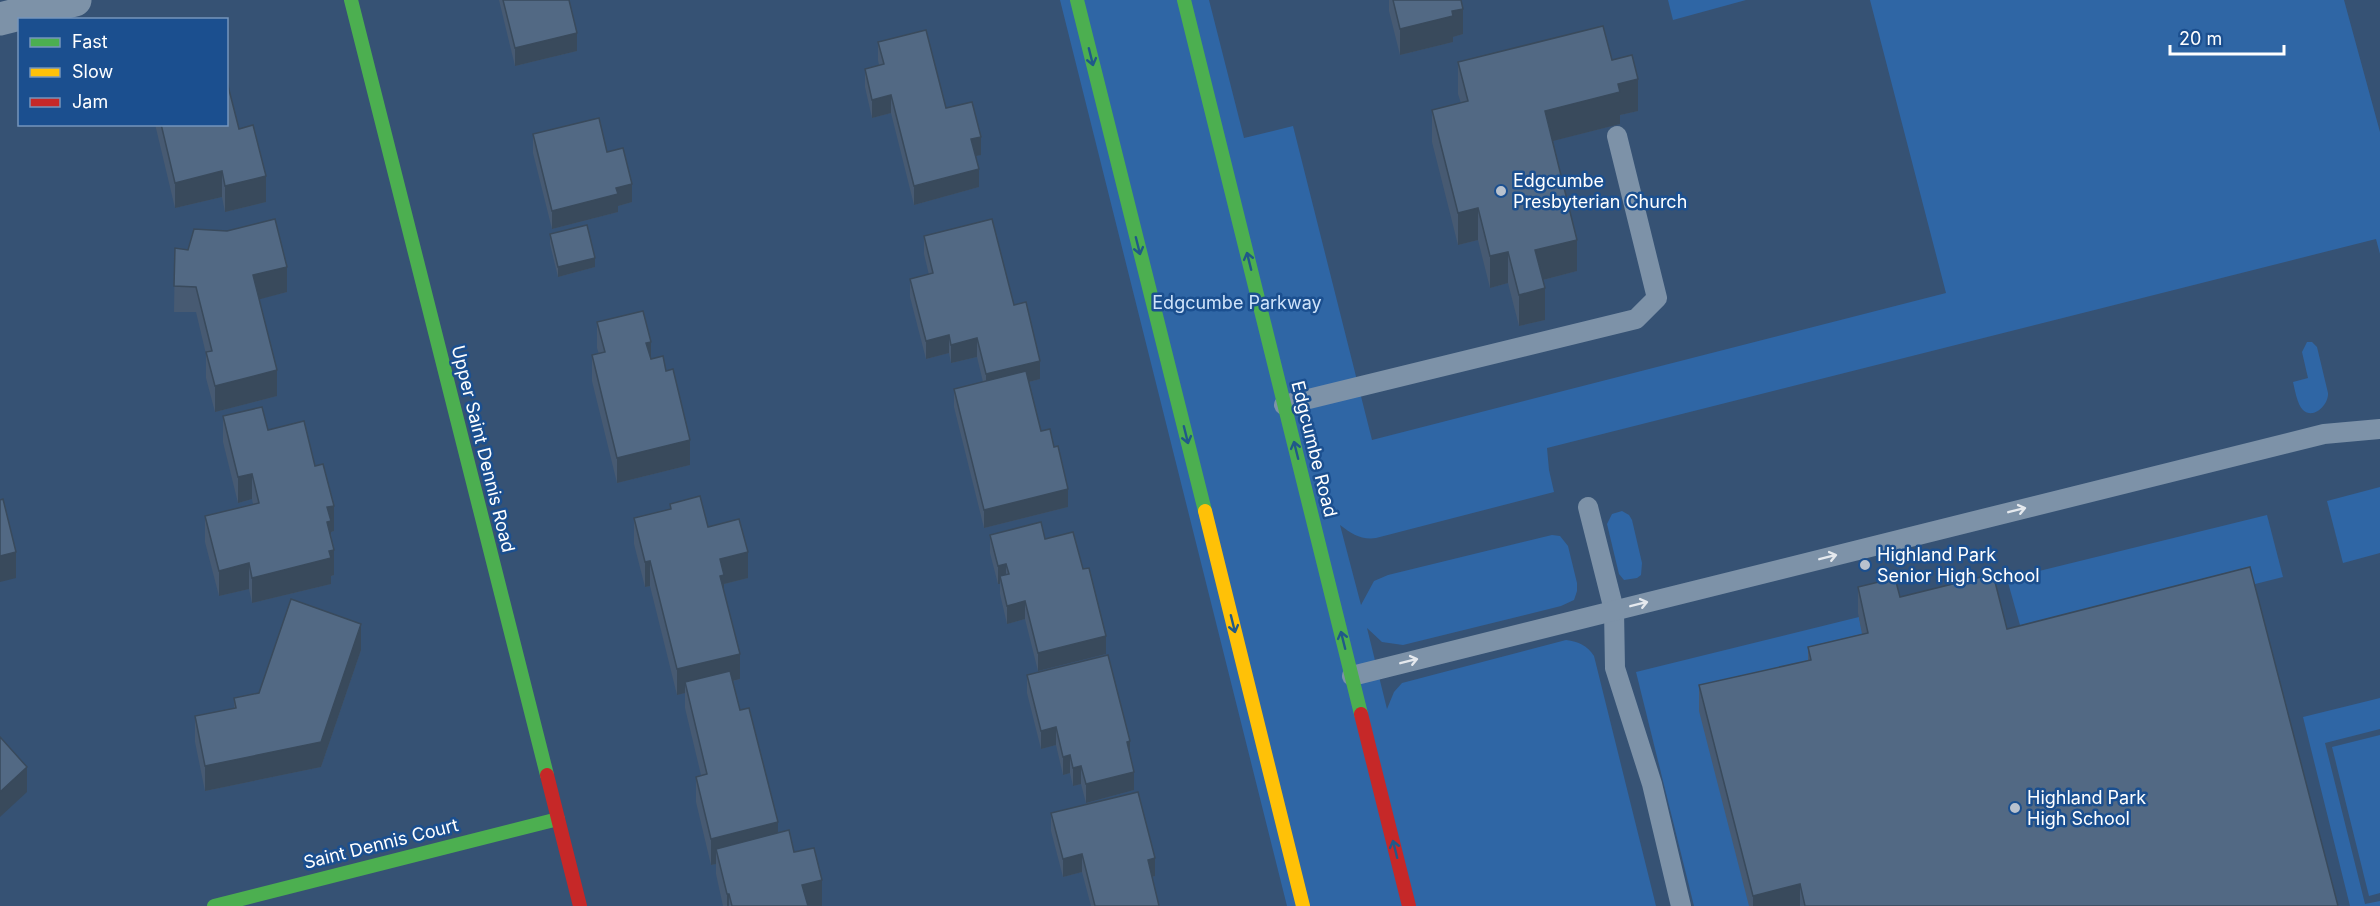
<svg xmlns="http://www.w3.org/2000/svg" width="2380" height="906" font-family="Inter,sans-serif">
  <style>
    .green { fill: #2f66a5 }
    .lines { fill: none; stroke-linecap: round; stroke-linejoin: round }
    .lane { stroke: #7d92a8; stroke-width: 20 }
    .street { stroke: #7d92a8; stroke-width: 33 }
    .fast { stroke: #4caf50; stroke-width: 14 }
    .slow { stroke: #ffc107; stroke-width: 14 }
    .jam { stroke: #c62828; stroke-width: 14 }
    .wall { fill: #475a72 }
    .shaded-wall { fill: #394a5c }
    .building { fill: #526984; stroke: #394a5c; stroke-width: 1.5 }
    .oneway { stroke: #205989 }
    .oneway2 { stroke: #e5e9ee }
    .poi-dot { fill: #b9c2ce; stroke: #1b4f8f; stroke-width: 2 }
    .labels { text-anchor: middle; stroke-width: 5; stroke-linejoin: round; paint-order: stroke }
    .poi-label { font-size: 18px; fill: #fff; stroke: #1b4f8f; text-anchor: start }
    .park-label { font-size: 18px; fill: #cfe3fa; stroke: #1b4f8f }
    .street-label { font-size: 18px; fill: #fff; stroke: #1b4f8f }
  </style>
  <rect width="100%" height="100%" fill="#365274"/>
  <g class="green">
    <path d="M1060,0H1209L1244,138L1293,126L1372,440L1946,293L1870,0H2344L2380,132V254L2376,239L1547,448L1549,470L1554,492L1376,538C1361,540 1352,534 1340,525L1361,605L1374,581L1388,575L1552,535L1560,536L1568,546L1577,583V591L1574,600L1561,606L1403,645L1382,642L1367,628L1387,709L1394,692L1402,683L1566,640C1579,642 1587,645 1594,656L1656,906H1287Z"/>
    <path d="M1668,0H1746L1673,20Z"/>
    <path d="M2307,342H2312L2317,347L2328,393C2329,404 2314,420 2303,410C2297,404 2295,390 2293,382L2308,378L2302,352Z"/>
    <path d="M2380,487V553L2343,563L2327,501Z"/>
    <path d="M1622,511L1629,515L1632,520L1642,563L1641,575L1637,578L1624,580L1619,574L1607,524L1612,514Z"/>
    <path d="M2267,515L2283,577L2048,636L2024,639L2007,579Z"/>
    <path d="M1859,617L1868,658L1749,906H1694L1636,672Z"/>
    <path d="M2380,698V729L2325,743L2365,904L2380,901V906H2350L2303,717Z"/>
    <path d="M2380,735V893L2369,896L2332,747Z"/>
  </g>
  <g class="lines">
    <g class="lane">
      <path d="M1284,405L1636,319L1657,298L1617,136"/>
      <path d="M1588,507L1614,610L1615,668L1652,784L1681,906"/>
      <path d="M1352,676L2324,434L2380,429"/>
    </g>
    <path class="street" d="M0,19L75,0"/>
    <g class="fast">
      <path d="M351,0L547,775"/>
      <path d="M1077,0L1205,511"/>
      <path d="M1184,0L1361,714"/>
      <path d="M214,906L558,819"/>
    </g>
    <path class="slow" d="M1205,511L1303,906"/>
    <g class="jam">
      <path d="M1361,714L1409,906"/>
      <path d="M547,775L580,906"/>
    </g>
  </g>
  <g class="wall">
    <path d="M499,0H569L577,51L515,66Z"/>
    <path d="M1389,0H1461L1463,34L1453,37V42L1400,55L1389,11Z"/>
    <path d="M878,42L946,108L981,155L975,156L979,187L914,205L891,113L872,118L865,87V69L879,65L878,60Z"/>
    <path d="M1612,60L1638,111L1620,115V124L1552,141L1577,271L1543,280L1545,320L1519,326L1508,283L1490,288L1478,240L1458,245L1432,142V110L1461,103L1458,94V62Z"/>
    <path d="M155,124H226L239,129L266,202L225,212L222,197L175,208Z"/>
    <path d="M533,134L607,152L632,202L618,206V212L552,229L533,153Z"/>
    <path d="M550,234L595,267L558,277L550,244Z"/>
    <path d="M924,236L1014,305L1040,379L1029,382L1041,431L1068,507L984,528L954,407V389L983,382L977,357L951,363L949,353L926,359L910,297V279L929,275L924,254Z"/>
    <path d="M175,248L287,292L259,299L277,396L215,412L206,378V354L196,312H174Z"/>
    <path d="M597,322L651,359L690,465L617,483L592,381V355L599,354L597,348Z"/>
    <path d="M223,416L268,430L315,466L334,531L331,532L334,575L331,576V584L252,603L249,589L219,596L205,542V516L253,504L252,499L238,503L223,442Z"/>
    <path d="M670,504L708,527L748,578L724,584V591L740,679L733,681L740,710L778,833L794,852L822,906H723L716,874V864L711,865L696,802V777L701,775L685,708V693L677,695L650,586L645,587L634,544V518L670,510Z"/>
    <path d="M990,535L1045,539L1106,654L1038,671L1025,619L1007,624L1000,594V584H998L990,553Z"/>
    <path d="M1858,587L1900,597L2007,629L2338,906H1749L1699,711V685L1808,661V647L1862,634L1858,613Z"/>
    <path d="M361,650L321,767L205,791L195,742V716L234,708V698L259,693Z"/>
    <path d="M1027,675L1130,754L1134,790L1086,803L1081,784L1073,786L1070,773L1063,775L1056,745L1041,749L1027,693Z"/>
    <path d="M1051,813L1155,876L1152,877L1159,906H1091L1082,872L1063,877L1051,831Z"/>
  </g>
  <g class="shaded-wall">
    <path d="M1463,9V34L1453,37V42L1400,55V29L1452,11Z"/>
    <path d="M577,33V51L515,66V48Z"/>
    <path d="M1638,79V111L1620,115V124L1545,143V111L1618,84Z"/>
    <path d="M891,95V113L872,118V100Z"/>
    <path d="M981,137V155L971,157V139Z"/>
    <path d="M979,169V187L914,205V186Z"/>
    <path d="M222,171V197L175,208V183Z"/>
    <path d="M266,176V202L225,212V186Z"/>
    <path d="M632,184V202L618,206V212L552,229V211L616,188Z"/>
    <path d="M1478,208V240L1458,245V213Z"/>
    <path d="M1577,240V271L1535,282V250Z"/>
    <path d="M1508,252V283L1490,288V256Z"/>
    <path d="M595,258V267L558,277V267Z"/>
    <path d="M287,267V292L253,301V275Z"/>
    <path d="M1545,288V320L1519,326V295Z"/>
    <path d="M949,335V353L926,359V341Z"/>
    <path d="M977,338V357L951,363V345Z"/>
    <path d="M651,342V368L646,343Z"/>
    <path d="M1040,361V379L986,393V374Z"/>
    <path d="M277,370V396L215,412V386Z"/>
    <path d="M690,440V465L617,483V458Z"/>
    <path d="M252,474V499L238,503V477Z"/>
    <path d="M1068,489V507L984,528V510Z"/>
    <path d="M334,506V531L331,532V547L327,548V507Z"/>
    <path d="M334,550V575L331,576V584L252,603V578Z"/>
    <path d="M16,552V578L0,582V556Z"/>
    <path d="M748,552V578L724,584V600L720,601V559Z"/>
    <path d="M650,561V586L645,587V562Z"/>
    <path d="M249,563V589L219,596V571Z"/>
    <path d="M1006,564V582L1000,576V584H998V566Z"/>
    <path d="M1025,601V619L1007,624V606Z"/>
    <path d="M361,624V650L321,767L205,791V766Z"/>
    <path d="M1106,636V654L1038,671V653Z"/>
    <path d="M740,654V679L687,692L685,682V693L677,695V669Z"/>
    <path d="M1056,727V745L1041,749V731Z"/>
    <path d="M1130,741V759L1127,742Z"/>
    <path d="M1070,755V773L1063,775V757Z"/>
    <path d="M1081,766V784L1073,786V768Z"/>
    <path d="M27,767V792L0,817V792Z"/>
    <path d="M1134,772V790L1086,803V784Z"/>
    <path d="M778,822V848L716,849V864L711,865V839Z"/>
    <path d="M1082,854V872L1063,877V859Z"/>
    <path d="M1155,858V876L1148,878V860Z"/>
    <path d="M822,880V906H802V885Z"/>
    <path d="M1800,884V906H1753V896Z"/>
    <rect x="727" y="894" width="2" height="12"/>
  </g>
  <g class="building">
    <path d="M503,0H569L577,33L515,48Z"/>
    <path d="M1393,0H1461L1463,9L1452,11L1453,16L1400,29Z"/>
    <path d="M1603,26L1612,60L1632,55L1638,79L1618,84L1620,92L1545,111L1577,240L1535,250L1545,288L1519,295L1508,252L1490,256L1478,208L1458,213L1432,110L1468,101L1458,62Z"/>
    <path d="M926,30L946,108L972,102L981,137L971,139L979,169L914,186L891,95L872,100L865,69L884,64L878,42Z"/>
    <path d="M226,78L239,129L253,125L266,176L225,186L222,171L175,183L161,124H226Z"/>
    <path d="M599,118L607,152L623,148L632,184L616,188L618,194L552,211L533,134Z"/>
    <path d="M275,219L287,267L253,275L277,370L215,386L206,352L212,351L196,287L174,286L175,248L188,250L194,229L227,231Z"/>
    <path d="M992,219L1014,305L1026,302L1040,361L986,374L977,338L951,345L949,335L926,341L910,279L933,273L924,236Z"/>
    <path d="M587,225L595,258L558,267L550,234Z"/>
    <path d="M643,311L651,342L646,343L651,359L663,356L666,371L673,369L690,440L617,458L592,355L605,352L597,322Z"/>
    <path d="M1026,371L1041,431L1050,429L1054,447L1058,446L1068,489L984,510L954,389Z"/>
    <path d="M262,407L268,430L304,421L315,466L323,464L334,506L327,507L331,521L327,522L334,550L329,551L331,558L252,578L249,563L219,571L205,516L259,503L252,474L238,477L223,416Z"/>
    <path d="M700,496L708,527L739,519L748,552L720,559L724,575L720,576L740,654L677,669L650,561L645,562L634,518L671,509L670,504Z"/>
    <path d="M3,499L16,552L0,556V500Z"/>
    <path d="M1041,522L1045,539L1073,532L1083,569L1089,568L1106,636L1038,653L1025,601L1007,606L1000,576L1009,574L1006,564L998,566L990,535Z"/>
    <path d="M2250,567L2338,906H1805L1800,884L1753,896L1699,685L1811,660L1808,647L1868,633L1858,587L1895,578L1900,597L1993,574L2007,629Z"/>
    <path d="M291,599L361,624L321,742L205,766L195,716L236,708L234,698L259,693Z"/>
    <path d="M1108,655L1130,741L1127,742L1134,772L1086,784L1081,766L1073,768L1070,755L1063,757L1056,727L1041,731L1027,675Z"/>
    <path d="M730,671L740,710L749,708L778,822L711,839L696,777L707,774L685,682Z"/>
    <path d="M0,737L27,767L0,792Z"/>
    <path d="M1138,792L1155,858L1148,860L1159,906H1095L1082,854L1063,859L1051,813Z"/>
    <path d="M789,830L794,852L814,848L822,880L802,885L808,906H732L729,894H727L716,849Z"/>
  </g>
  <defs><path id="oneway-shaft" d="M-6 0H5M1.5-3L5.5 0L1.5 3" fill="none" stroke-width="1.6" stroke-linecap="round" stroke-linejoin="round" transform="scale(1.5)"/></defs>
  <g class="oneway">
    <use href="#oneway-shaft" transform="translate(1091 57) rotate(76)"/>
    <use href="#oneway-shaft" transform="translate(1138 246) rotate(76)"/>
    <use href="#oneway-shaft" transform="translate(1249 261) rotate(-104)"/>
    <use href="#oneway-shaft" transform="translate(1186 435) rotate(76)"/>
    <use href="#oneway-shaft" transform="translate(1296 450) rotate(-104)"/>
    <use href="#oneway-shaft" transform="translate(1233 624) rotate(76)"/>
    <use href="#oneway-shaft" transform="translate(1343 640) rotate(-104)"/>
    <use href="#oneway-shaft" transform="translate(1395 849) rotate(-104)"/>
  </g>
  <g class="oneway2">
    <use href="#oneway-shaft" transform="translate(2017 510) rotate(-14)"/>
    <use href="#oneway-shaft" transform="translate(1828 557) rotate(-14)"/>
    <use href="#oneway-shaft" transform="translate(1639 604) rotate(-14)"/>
    <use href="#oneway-shaft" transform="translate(1409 661) rotate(-14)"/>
  </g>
  <g class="poi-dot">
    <circle cx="1501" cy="191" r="6"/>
    <circle cx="1865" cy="565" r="6"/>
    <circle cx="2015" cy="808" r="6"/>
  </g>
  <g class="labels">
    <g class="poi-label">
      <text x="1513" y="187">Edgcumbe<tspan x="1513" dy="21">Presbyterian Church</tspan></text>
      <text x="1877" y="561">Highland Park<tspan x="1877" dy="21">Senior High School</tspan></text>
      <text x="2027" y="804">Highland Park<tspan x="2027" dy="21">High School</tspan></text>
    </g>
    <g class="park-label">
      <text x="1237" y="309">Edgcumbe Parkway</text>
    </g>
    <g class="street-label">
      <text transform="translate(483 449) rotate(76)" y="6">Upper Saint Dennis Road</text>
      <text transform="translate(1314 449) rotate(76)" y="6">Edgcumbe Road</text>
      <text transform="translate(381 844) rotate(-14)" y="6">Saint Dennis Court</text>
    </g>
  </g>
  <rect x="18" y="18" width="210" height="108" fill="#1b4f8f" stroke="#7695bc" stroke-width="1.5"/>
  <rect x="30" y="38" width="30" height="9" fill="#4caf50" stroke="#7695bc" stroke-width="1.5"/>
  <text x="72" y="48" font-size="18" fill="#ffffff">Fast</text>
  <rect x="30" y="68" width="30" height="9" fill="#ffc107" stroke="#7695bc" stroke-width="1.5"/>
  <text x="72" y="78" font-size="18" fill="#ffffff">Slow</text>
  <rect x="30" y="98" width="30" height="9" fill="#c62828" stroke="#7695bc" stroke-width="1.5"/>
  <text x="72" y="108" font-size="18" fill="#ffffff">Jam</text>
  <path d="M2170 45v9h114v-9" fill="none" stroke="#ffffff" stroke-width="3"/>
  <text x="2179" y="45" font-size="18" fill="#ffffff" stroke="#1b4f8f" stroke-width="4.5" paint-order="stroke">20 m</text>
</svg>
